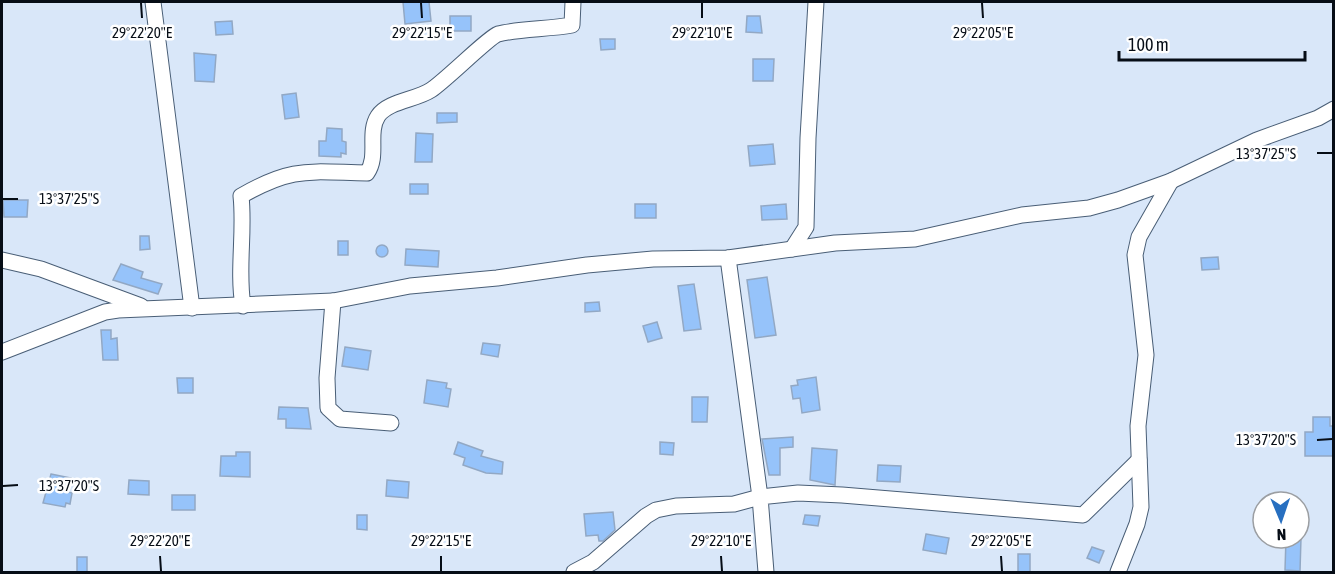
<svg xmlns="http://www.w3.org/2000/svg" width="1335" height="574" font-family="'Asap Condensed',sans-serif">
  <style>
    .building { fill: #96c3fa; stroke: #92a8c4; stroke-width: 1.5 }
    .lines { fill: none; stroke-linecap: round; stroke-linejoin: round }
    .minor-casing { stroke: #495e76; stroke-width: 17 }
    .minor { stroke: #fff; stroke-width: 15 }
    .ticks { fill: none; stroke: #060d16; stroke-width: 2 }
    .ticks-label { font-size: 15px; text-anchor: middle; fill: #060d16; stroke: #fff; stroke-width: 5; stroke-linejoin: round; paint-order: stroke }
  </style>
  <rect width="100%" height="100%" fill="#d9e7f9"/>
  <g class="building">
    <path d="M403,2H429L431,21L405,24Z"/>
    <rect x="450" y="16" width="21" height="15"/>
    <path d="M747,16H760L762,33L746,32Z"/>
    <path d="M232,21L233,34L216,35L215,22Z"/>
    <path d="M600,39H615V49L601,50Z"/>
    <path d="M194,53L216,55L214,82L195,81Z"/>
    <path d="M753,59H774L773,81H753Z"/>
    <path d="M296,93L299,117L285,119L282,95Z"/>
    <path d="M437,113H457V122L437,123Z"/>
    <path d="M327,128L342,129V141L346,142V154L341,153V157L319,156V141H326Z"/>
    <path d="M416,133L433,134L432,162H415Z"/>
    <path d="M773,144L775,164L750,166L748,146Z"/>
    <rect x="410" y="184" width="18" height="10"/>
    <path d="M3,200H28L27,217H4Z"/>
    <rect x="635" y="204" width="21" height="14"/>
    <path d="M786,204L787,219L762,220L761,206Z"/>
    <path d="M140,236H149L150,249L140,250Z"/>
    <rect x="338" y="241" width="10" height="14"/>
    <circle cx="382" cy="251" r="6"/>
    <path d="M406,249L439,251L438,267L405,265Z"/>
    <path d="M1218,257L1219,269L1202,270L1201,258Z"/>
    <path d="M121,264L143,272L141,278L162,284L158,294L113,280Z"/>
    <path d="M767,277L776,335L755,338L747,280Z"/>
    <path d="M694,284L701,329L684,331L678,286Z"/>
    <path d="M599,302L600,311L585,312V303Z"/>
    <path d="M657,322L662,338L648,342L643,326Z"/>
    <path d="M101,330H111V339L117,338L118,360H103Z"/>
    <path d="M483,343L500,345L498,357L481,354Z"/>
    <path d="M345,347L371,351L368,370L342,366Z"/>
    <path d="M816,377L820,410L802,413L800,398L793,399L791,386L798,385L797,380Z"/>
    <path d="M177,378H193V393H178Z"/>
    <path d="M427,380L447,383L446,388L451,389L448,407L424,403Z"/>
    <path d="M692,397H708L707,422H692Z"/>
    <path d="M279,407L308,408L311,429L286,428V419H278Z"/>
    <path d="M1313,417H1330V426H1334V456H1305V432H1313Z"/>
    <path d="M793,437V447L780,448V475H769L762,439Z"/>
    <path d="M458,442L483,451L481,456L503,462L502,474L486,473L463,465L465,458L454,454Z"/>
    <path d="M660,442L674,443L673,455L660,454Z"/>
    <path d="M812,448L837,450L835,485L810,480Z"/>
    <path d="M236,452H250V477L220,476L221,456H236Z"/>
    <path d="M878,465L901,466L900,482L877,481Z"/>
    <path d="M51,474L71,478L68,492L72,493L70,504L66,503L65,507L43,503Z"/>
    <path d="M129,480L149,481V495L128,494Z"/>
    <path d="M387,480L409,482L408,498L386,496Z"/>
    <rect x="172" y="495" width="23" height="15"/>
    <path d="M613,512L615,530L603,541H599L598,535L586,536L584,514Z"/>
    <path d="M357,515H367V530L357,529Z"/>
    <path d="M805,515L820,516L818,526L803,524Z"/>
    <path d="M926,534L949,538L946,554L923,550Z"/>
    <path d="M1286,538H1301L1300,571L1285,570Z"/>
    <path d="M1092,547L1104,551L1099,563L1087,558Z"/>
    <rect x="1018" y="554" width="12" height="19"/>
    <rect x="77" y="557" width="10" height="16"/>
  </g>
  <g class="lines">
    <defs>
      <g id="minor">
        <path d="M153,2L192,308"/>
        <path d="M792,249L806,227L808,138L816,2"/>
        <path d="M2,260L41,269L141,306"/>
        <path d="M333,301L327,378L328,408L340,419L391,423"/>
        <path d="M243,306C237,270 245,232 241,196C293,166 309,172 367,173C379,156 367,133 378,116C388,101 416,100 431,90C445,81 489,37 498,34C517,29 550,29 572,25L573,2"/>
        <path d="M2,352L105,312L118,310L333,301L410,286L497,278L587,265L653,259L728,258L835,243L915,239L1022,215L1089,208L1118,200L1171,181L1257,140L1318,118L1334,109"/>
        <path d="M574,572L593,562L646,516L656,510L676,506L734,504L760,497L728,258"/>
        <path d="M766,572L760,497L798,493L842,495L1083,515L1139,460"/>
        <path d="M1118,572L1137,524L1141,507L1138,426L1146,355L1135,255L1139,237L1171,181"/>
      </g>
    </defs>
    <use href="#minor" class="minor-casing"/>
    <use href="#minor" class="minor"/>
  </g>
  <path class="ticks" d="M141,3L142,18M421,3L422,18M702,3V18M982,3L983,18M1317,153H1332M3,199H18M1317,440L1332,439M3,486L18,485M160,556L161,571M441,556V571M721,556L722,571M1001,556L1002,571"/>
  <g class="ticks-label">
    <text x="142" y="38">29°22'20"E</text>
    <text x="422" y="38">29°22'15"E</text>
    <text x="702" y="38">29°22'10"E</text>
    <text x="983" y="38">29°22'05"E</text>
    <text x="1266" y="159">13°37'25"S</text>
    <text x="69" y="204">13°37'25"S</text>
    <text x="1266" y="445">13°37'20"S</text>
    <text x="69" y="491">13°37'20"S</text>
    <text x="160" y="546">29°22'20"E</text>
    <text x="441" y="546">29°22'15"E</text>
    <text x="721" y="546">29°22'10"E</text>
    <text x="1001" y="546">29°22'05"E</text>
  </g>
  <rect width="1335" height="574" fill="none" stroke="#060d16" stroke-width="6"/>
  <g transform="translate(1281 520) rotate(178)"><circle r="28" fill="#ffffff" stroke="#9b9ea2" stroke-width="1.5"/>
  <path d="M0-4.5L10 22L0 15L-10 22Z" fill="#276fc0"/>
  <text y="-9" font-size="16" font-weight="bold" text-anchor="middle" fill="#060d16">N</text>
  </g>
  <path d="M1119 51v9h186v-9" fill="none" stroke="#060d16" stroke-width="3"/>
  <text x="1128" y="51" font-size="18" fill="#060d16" stroke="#ffffff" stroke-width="4.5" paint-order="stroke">100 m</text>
</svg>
